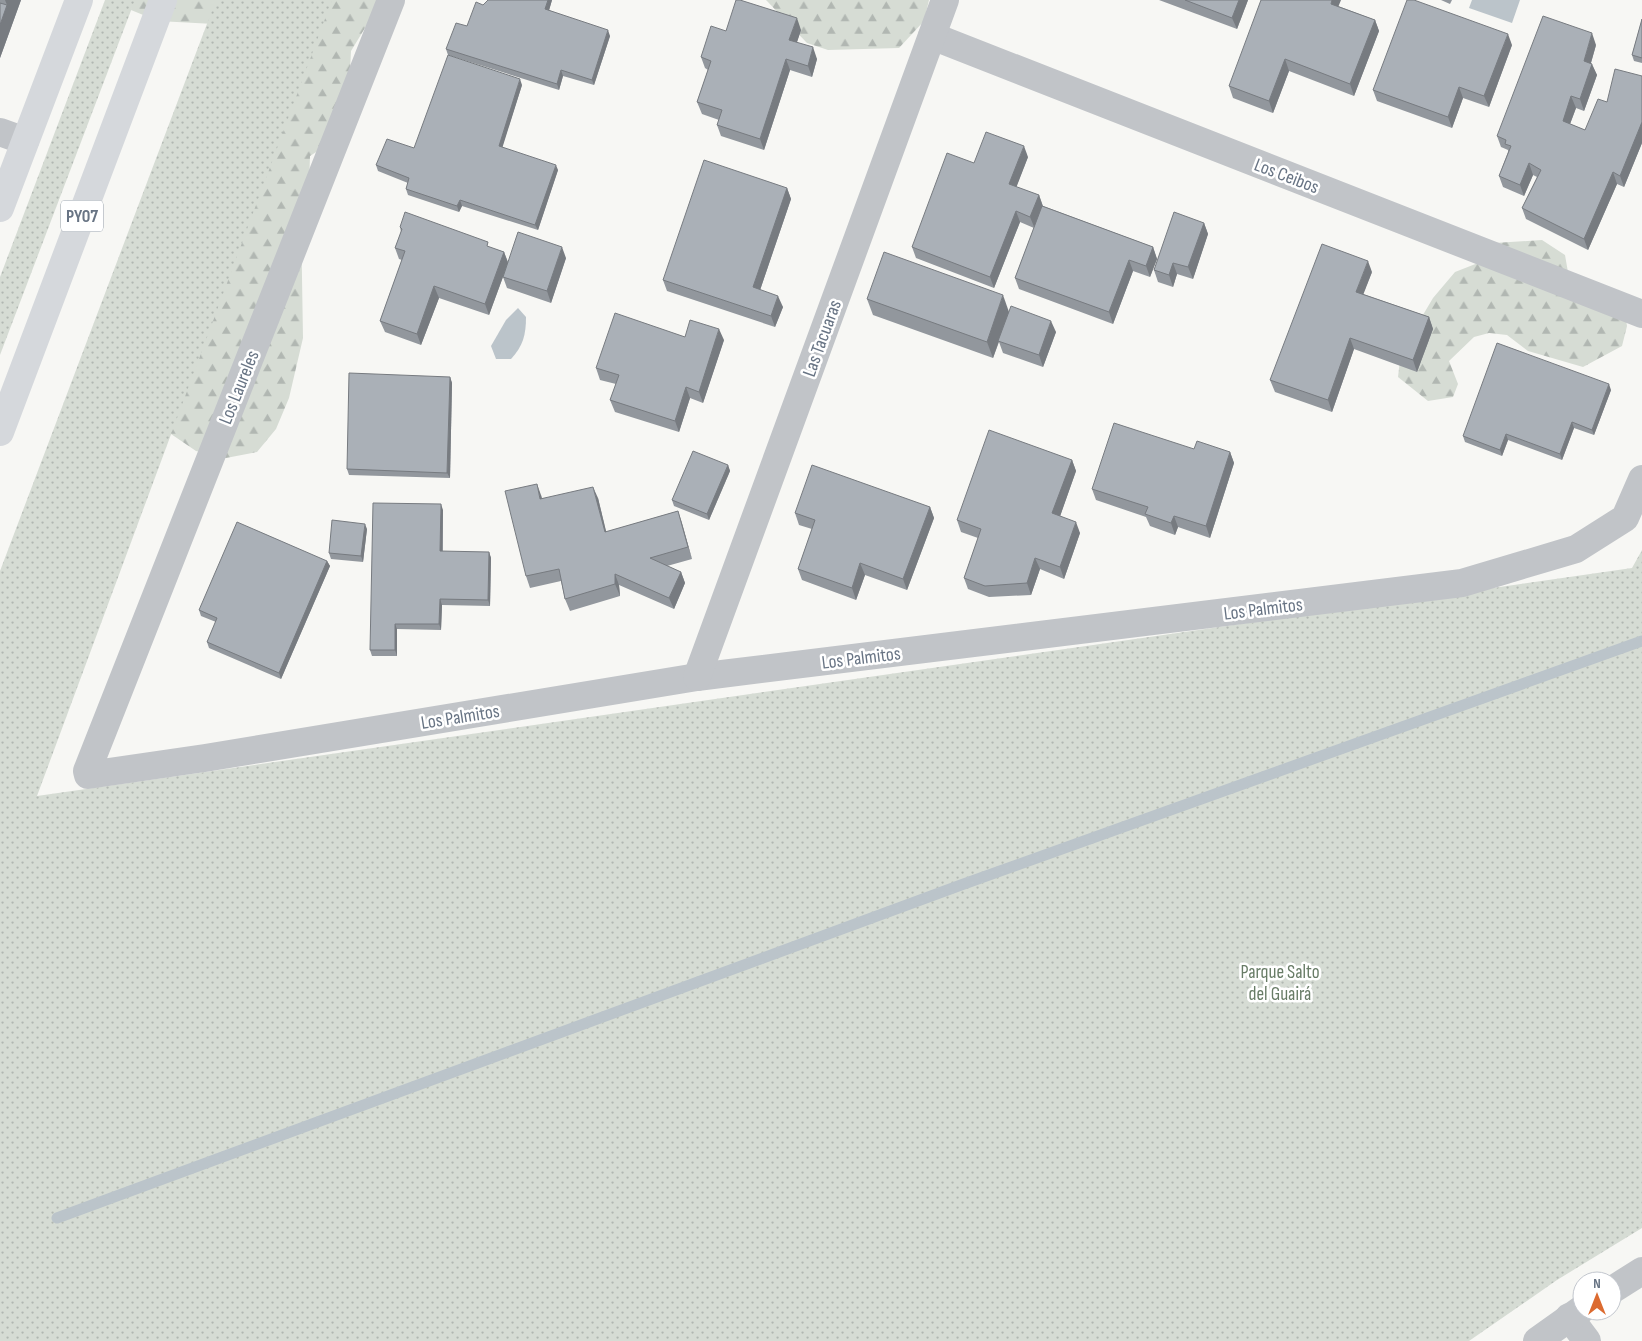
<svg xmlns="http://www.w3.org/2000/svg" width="1642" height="1341" font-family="'Sofia Sans Condensed',sans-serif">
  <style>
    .forest { fill: url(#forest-firs) }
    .park { fill: url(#park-dots) }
    .water { fill: #bbc4ca }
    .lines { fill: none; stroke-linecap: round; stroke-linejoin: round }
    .stream { stroke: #bbc4ca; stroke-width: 11 }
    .minor { stroke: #c1c4c8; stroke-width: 28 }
    .highway { stroke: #d5d8dc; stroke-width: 28 }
    .wall { fill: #92979d }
    .shaded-wall { fill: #777b80 }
    .building { fill: #aab0b7; stroke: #777b80 }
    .labels { text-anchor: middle; stroke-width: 5; stroke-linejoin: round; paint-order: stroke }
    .shield { fill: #fff; stroke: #959ea9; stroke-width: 1 }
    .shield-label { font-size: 18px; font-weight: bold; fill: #687484 }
    .street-label { font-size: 19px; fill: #687484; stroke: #fff }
    .park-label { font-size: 19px; fill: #687c66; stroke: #fff }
  </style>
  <defs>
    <pattern id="forest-firs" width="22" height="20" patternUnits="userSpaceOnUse" patternTransform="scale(1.25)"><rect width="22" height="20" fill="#d6dcd4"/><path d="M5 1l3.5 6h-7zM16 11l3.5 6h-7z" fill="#b1b7b2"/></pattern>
    <pattern id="park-dots" width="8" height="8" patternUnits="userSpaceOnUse" patternTransform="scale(1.25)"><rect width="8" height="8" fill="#d6dcd4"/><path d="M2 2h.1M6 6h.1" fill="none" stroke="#b1b7b2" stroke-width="1.8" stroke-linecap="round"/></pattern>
  </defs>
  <rect width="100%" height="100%" fill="#f7f7f4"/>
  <g class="forest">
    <path d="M132,0H382L351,51L348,112L336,139L310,156L309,185L301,216L303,338L289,398L276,429L257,452L226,458L196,451L146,417L214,24L158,21L131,10Z"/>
    <path d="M766,0H929L924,21L899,48L828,50L807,43Z"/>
    <path d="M1542,240L1565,255L1569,278L1624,307L1627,326L1622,346L1583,367L1528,351L1507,335L1489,333L1474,337L1449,361L1458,384L1453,397L1428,401L1398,377L1401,352L1433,298L1455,272L1478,263L1494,243Z"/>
  </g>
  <g class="park">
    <path d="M105,0H135L0,355V277Z"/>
    <path d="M216,0H332L37,796L1632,568L1642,550V1228L1557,1280L1469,1341H0V571Z"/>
  </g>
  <g class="water">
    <path d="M1472,0H1520L1512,23L1469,8Z"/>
    <path d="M518,308L526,317C526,335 523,346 511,359H496L491,346L506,320Z"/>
  </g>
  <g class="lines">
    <path class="stream" d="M57,1218L961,885L1642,641"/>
    <g class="minor">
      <path d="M391,0L87,771L88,775L205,758L697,677L1462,583L1576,549L1625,518L1642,479"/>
      <path d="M932,36L1642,314"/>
      <path d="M0,132L25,141"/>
      <path d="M697,677L945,0"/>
      <path d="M1612,1290L1642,1271"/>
      <path d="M1569,1317L1587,1341"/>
      <path d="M1537,1341L1582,1309"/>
    </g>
    <g class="highway">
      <path d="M0,208L79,0"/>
      <path d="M0,432L163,0"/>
    </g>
  </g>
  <g class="wall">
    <path d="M0,0H21L0,58Z"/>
    <path d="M488,0H552L549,10L610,36L594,85L563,76L559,90L448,55L446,49L467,26Z"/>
    <path d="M1159,0H1248L1237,29Z"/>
    <path d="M1441,0H1452L1450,4Z"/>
    <path d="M1338,6L1375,20L1379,31L1354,96L1289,71L1273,113L1233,98L1229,86Z"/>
    <path d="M1642,19V63L1634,61L1632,55Z"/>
    <path d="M801,30L797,42L817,59L812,77L790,70L764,150L721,136L717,125L719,120L702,114L697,102L708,70L705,68L701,57L726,31Z"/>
    <path d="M1512,45L1489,107L1463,98L1452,128L1377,101L1373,90Z"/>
    <path d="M1596,45L1591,63L1597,75L1584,111L1576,108L1570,124L1585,130L1607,102L1642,76V143L1624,187L1617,184L1588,250L1526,219L1522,208L1537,177L1533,175L1524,196L1503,187L1499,176L1508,152V150L1501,147L1497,136Z"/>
    <path d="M522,85L502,147L558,170L538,230L462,206L459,212L408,195L406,189L408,183L378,171L376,165L414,148Z"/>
    <path d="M1028,157L1016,187L1039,195L1043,206L1153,247L1157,259L1150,277L1133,271L1113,324L1019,289L1015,278L1034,228L1020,222L994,288L916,258L912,247L974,163Z"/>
    <path d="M787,188L791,199L760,290L783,307L775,327L667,291L663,280Z"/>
    <path d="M1204,223L1208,234L1193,279L1177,274L1173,287L1158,282L1154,270Z"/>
    <path d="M400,227L489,247L504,252L508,262L566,258L551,303L507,288L503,277L489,315L439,298L421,345L385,332L380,321L402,260L399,259L395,248L401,232Z"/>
    <path d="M1372,272L1363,294L1429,317L1433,329L1417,372L1354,349L1332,412L1275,392L1270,380Z"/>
    <path d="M867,299L1009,312L1056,332L1043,367L1003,353L999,342L993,358L873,315Z"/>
    <path d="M685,337L724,340L703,403L690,398L679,432L615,412L610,400L616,384L600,380L596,368Z"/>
    <path d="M450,377L452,383L450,478L349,475L347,469Z"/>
    <path d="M1611,390L1594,435L1574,428L1562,460L1508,440L1502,456L1465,442L1463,436Z"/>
    <path d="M1194,449L1230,452L1234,463L1210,538L1178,527L1175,535L1150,526L1146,517L1096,500L1092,489Z"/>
    <path d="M1072,460L1076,471L1060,516L1080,533L1064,579L1040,569L1031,595L989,597L968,589L964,578L978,538L961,532L957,520Z"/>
    <path d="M728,465L730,471L709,520L674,506L672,500Z"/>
    <path d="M541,495L542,498H598L606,532L678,511L692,559L667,566L681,572L685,583L674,609L619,585L620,596L570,611L565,599L561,581L530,588L526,576Z"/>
    <path d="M930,507L934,518L907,590L865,575L856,600L802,580L798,569L812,529L799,525L795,513Z"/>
    <path d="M443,510V552H489L491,558L490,606L442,605L441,630L397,629V656H372L370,650Z"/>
    <path d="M367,529L363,562L331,559L329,553Z"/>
    <path d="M327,561L330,566L281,679L209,648L207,642L216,622L201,616L199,610Z"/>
  </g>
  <g class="shaded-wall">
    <path d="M5,0H21L0,58V25L7,5Z"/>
    <path d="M548,0H552L548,14L545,9Z"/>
    <path d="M1239,0H1248L1237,29L1232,18Z"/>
    <path d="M1332,0H1341L1335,15L1331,4Z"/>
    <path d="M797,18L801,30L794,51L789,40Z"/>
    <path d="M1375,20L1379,31L1354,96L1350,84Z"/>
    <path d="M608,30L610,36L594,85L592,80Z"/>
    <path d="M1592,33L1596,45L1588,73L1584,61Z"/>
    <path d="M1508,34L1512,45L1489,107L1484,96Z"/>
    <path d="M813,47L817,59L812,77L808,66Z"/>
    <path d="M786,59L790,70L764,150L760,139Z"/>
    <path d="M1285,59L1289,71L1273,113L1269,101Z"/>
    <path d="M1592,64L1597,75L1584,111L1580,99Z"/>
    <path d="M561,70L563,76L559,90L557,84Z"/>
    <path d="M520,79L522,85L501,152L499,146Z"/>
    <path d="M1459,87L1463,98L1452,128L1448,117Z"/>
    <path d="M1571,96L1576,108L1567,132L1563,121Z"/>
    <path d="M1642,122V143L1624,187L1620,176Z"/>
    <path d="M1024,146L1028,157L1013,196L1009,184Z"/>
    <path d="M1529,163L1533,175L1524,196L1520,185Z"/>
    <path d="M556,165L558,170L538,230L535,225Z"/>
    <path d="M1613,172L1617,184L1588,250L1584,239Z"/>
    <path d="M787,188L791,199L757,299L753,287Z"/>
    <path d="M1039,195L1043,207L1035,229L1030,217Z"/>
    <path d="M460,200L462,206L459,212L457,206Z"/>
    <path d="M1016,211L1020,222L994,288L990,277Z"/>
    <path d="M1204,223L1208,234L1193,279L1188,267Z"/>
    <path d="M562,247L566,258L551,303L547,291Z"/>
    <path d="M1153,247L1157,259L1150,277L1146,266Z"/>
    <path d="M504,252L508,263L489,315L485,304Z"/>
    <path d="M1129,260L1133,271L1113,324L1109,312Z"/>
    <path d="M1368,261L1372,272L1360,303L1356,292Z"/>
    <path d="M1173,263L1177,274L1173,287L1169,275Z"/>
    <path d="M434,286L439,298L421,345L417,334Z"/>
    <path d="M1003,295L1009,312L993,358L987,342Z"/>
    <path d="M778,296L783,307L775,327L771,316Z"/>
    <path d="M1429,317L1433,329L1417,372L1413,360Z"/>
    <path d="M1051,321L1056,332L1043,367L1039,355Z"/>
    <path d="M719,329L724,340L703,403L699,392Z"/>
    <path d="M1350,338L1354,349L1332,412L1328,400Z"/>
    <path d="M450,377L452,383L450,478L447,473Z"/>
    <path d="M1609,384L1611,390L1594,435L1592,430Z"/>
    <path d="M686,387L690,398L679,432L675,421Z"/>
    <path d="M1572,422L1574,428L1562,460L1560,454Z"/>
    <path d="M1506,434L1508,440L1502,456L1500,450Z"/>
    <path d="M1230,452L1234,463L1210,538L1206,526Z"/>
    <path d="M1072,460L1076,471L1057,525L1052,513Z"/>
    <path d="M728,465L730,471L709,520L707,514Z"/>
    <path d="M537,484L541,495L544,510L540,499Z"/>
    <path d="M593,487L598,498L609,543L605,532Z"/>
    <path d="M441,504L443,510L442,557L440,551Z"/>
    <path d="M930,507L934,518L907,590L903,579Z"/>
    <path d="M678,511L682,523L692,559L688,547Z"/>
    <path d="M1174,516L1178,527L1175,535L1171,523Z"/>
    <path d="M1076,522L1080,533L1064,579L1060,567Z"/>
    <path d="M365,524L367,529L363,562L361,556Z"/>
    <path d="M489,552L491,558L490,606L488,600Z"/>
    <path d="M1035,558L1040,569L1031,595L1027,583Z"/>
    <path d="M327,561L330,566L281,679L279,673Z"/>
    <path d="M860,563L865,575L856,600L852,588Z"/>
    <path d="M681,572L685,583L674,609L669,598Z"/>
    <path d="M615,574L619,585L620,596L615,584Z"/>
    <path d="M440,599L442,605L441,630L439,624Z"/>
    <path d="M395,624L397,629V656L395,650Z"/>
  </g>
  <g class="building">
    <path d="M488,0H548L545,9L608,30L592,80L561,70L557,84L446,49L456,23L467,26L476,2L483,5Z"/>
    <path d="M736,0H740L797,18L789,40L813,47L808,66L786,59L760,139L717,125L722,110L697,102L711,61L701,57L711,26L726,31Z"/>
    <path d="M1185,0H1239L1232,18Z"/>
    <path d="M1261,0H1332L1331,4L1375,20L1350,84L1285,59L1269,101L1229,86Z"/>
    <path d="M1407,0H1414L1508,34L1484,96L1459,87L1448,117L1373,90Z"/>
    <path d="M0,3L7,5L0,25Z"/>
    <path d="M1543,16L1592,33L1584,61L1592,64L1580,99L1571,96L1563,121L1585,130L1598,99L1607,102L1615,69L1642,76V122L1620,176L1613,172L1584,239L1522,208L1541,170L1529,163L1520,185L1499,176L1511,146L1505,144L1506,140L1497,136Z"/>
    <path d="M1642,19V58L1632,55Z"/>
    <path d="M448,55L520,79L499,146L556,165L535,225L460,200L457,206L406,189L409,178L376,165L387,139L414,148Z"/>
    <path d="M986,132L1024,146L1009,184L1039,195L1030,217L1016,211L990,277L912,247L947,153L974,163Z"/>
    <path d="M704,160L787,188L753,287L778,296L771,316L663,280Z"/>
    <path d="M1042,206L1153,247L1146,266L1129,260L1109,312L1015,278Z"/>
    <path d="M405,212L488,242L487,246L504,252L485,304L434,286L417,334L380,321L405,251L395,248L402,229L400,227Z"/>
    <path d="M1174,212L1204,223L1188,267L1173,263L1169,275L1154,270Z"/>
    <path d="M518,232L562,247L547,291L503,277Z"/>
    <path d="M1322,244L1368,261L1356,292L1429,317L1413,360L1350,338L1328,400L1270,380Z"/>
    <path d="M884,252L1003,295L987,342L867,299Z"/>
    <path d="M1011,306L1051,321L1039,355L998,341Z"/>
    <path d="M615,313L685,337L690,320L719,329L699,392L686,387L675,421L610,400L619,375L596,368Z"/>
    <path d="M1497,343L1609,384L1592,430L1572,422L1560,454L1506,434L1500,450L1463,436Z"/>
    <path d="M349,373L450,377L447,473L347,469Z"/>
    <path d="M1114,423L1194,449L1197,441L1230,452L1206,526L1174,516L1171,523L1145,514L1148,507L1092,489Z"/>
    <path d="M989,430L1072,460L1052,513L1076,522L1060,567L1035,558L1027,583L985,586L964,578L981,529L957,520Z"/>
    <path d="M693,451L728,465L707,514L672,500Z"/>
    <path d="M812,465L930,507L903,579L860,563L852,588L798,569L815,520L795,513Z"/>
    <path d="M537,484L540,499L593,487L605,532L678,511L688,547L650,558L681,572L669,598L615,574V584L565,599L559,569L526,576L505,491Z"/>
    <path d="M373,503L441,504L440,551L489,552L488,600L440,599L439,624H395V650H370Z"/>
    <path d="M332,520L365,524L361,556L329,553Z"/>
    <path d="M237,522L327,561L279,673L207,642L217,618L199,610Z"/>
  </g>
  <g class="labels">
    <rect class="shield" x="61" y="200.5" width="42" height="31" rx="4"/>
    <g class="shield-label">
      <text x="82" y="222">PY07</text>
    </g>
    <g class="street-label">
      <text transform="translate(1287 175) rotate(21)" y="7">Los Ceibos</text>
      <text transform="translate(821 338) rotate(-70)" y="7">Las Tacuaras</text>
      <text transform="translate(238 387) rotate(-68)" y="7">Los Laureles</text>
      <text transform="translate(1263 608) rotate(-7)" y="7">Los Palmitos</text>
      <text transform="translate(861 657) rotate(-7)" y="7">Los Palmitos</text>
      <text transform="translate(460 716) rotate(-9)" y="7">Los Palmitos</text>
    </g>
    <g class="park-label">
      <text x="1280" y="978">Parque Salto<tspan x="1280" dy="22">del Guairá</tspan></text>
    </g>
  </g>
  <g transform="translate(1597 1296)"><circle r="24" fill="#ffffff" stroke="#c3c7ce"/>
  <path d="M0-4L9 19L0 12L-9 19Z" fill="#dc6b30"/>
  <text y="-8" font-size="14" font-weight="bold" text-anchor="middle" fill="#687484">N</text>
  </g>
</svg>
